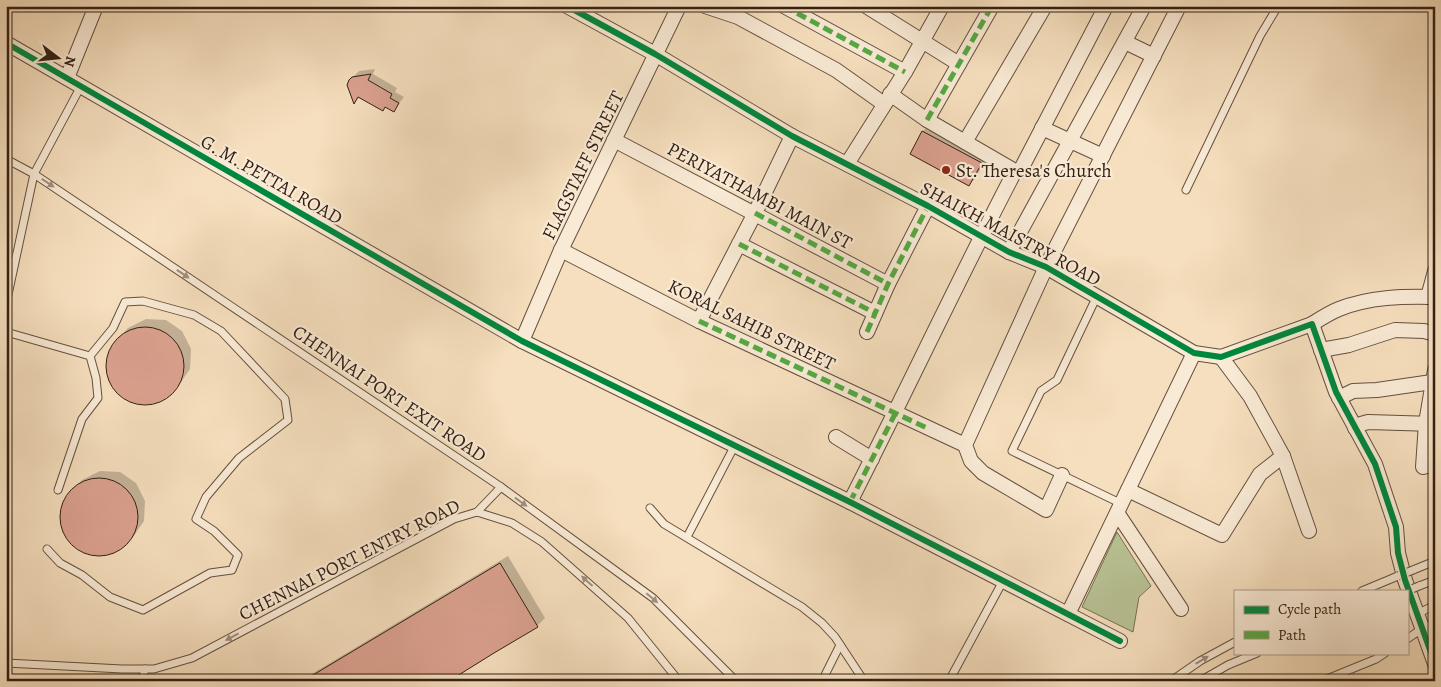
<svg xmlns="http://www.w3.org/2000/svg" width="1441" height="687" font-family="Alegreya,serif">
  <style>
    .green { fill: #b8c294; stroke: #767154 }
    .shadow { fill: #0003 }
    .building { fill: #dba18f; stroke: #332015 }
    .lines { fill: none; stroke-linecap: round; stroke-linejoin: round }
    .service-casing { stroke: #64503f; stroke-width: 9 }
    .minor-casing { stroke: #64503f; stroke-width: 16 }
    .service { stroke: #f9ead5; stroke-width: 7 }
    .minor { stroke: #f9ead5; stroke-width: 14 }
    .service-bridge-casing { stroke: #64503f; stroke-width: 9; stroke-linecap: butt }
    .service-bridge { stroke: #f9ead5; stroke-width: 7 }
    .quiet { stroke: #54aa42; stroke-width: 5; stroke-dasharray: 10 5; stroke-linecap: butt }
    .cycleway-casing { stroke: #f9ead5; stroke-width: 9 }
    .cycleway { stroke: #00873e; stroke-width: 6 }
    .oneway { fill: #a08f7f }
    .poi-dot { fill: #8f2418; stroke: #f9ead5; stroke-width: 2 }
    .labels { text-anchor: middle; stroke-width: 4.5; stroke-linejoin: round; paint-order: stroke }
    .street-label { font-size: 19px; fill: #332015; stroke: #f9ead5 }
    .poi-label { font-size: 19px; fill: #332015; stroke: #f9ead5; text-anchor: start }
  </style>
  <rect width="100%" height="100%" fill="#f6dfbe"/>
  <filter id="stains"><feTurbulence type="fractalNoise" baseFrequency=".004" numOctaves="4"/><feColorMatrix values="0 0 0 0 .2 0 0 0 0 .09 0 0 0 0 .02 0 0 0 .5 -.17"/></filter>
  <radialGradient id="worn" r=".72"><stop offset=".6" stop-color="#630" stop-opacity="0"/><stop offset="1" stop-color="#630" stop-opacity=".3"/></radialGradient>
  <path class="green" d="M1117,532L1151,586L1139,597L1133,632L1082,607Z"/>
  <g class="shadow">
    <path d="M375,69L373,74L397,88L395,92L404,97L394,110L386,106L383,109L360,97L355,101L350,80L359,71Z"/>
    <path d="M929,125L987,157L975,179L969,184L912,153L923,131Z"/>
    <path d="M146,319L166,320L182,331L191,349L190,369L179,385L170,394L152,403L133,402L116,391L108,373L109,354L120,337L128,328Z"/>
    <path d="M100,471L120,472L136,483L145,501L144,521L133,537L124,546L107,555L87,554L70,543L62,525L63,505L74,489L82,480Z"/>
    <path d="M508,556L545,618L537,626L446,681H300Z"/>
  </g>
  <g class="building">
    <path d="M371,74L368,80L392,94L390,98L399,103L394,112L385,107L383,111L358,97L354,104L347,85L349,80L352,77Z"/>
    <path d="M922,131L982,163L969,186L910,154Z"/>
    <circle cx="145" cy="366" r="39"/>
    <circle cx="99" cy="517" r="39"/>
    <path d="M500,563L538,627L494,653L449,681H303Z"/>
  </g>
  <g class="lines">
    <defs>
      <g id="service">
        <path d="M6,159L34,174L501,487L653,598L736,681"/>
        <path d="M1186,190L1260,36L1278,6"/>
        <path d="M1097,296L1057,380L1041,391L1012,451L1122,504"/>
        <path d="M6,304L34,174L81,86"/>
        <path d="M6,332L90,356L96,378L98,398L82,419L58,490"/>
        <path d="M650,508L664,524L802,607L822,623L835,637L864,681"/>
        <path d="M477,512L501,487"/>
        <path d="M687,537L735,445"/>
        <path d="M47,549L60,563L82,575L110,597L143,610L210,573L232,570L238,555L214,531L196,519L206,497L239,458L288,420L285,399L221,331L194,315L143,301L125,302L113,328L90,356"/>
        <path d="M1413,570L1435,561"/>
        <path d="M1419,586L1435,580"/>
        <path d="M1362,591L1398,576"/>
        <path d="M1417,614L1435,605"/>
        <path d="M1407,639L1423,628L1435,623"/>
        <path d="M6,663L122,669H154L192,658L454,519L477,512L512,523L542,542L628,618L679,681"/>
        <path d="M825,675L840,645"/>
        <path d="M142,681L145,669"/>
        <path d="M949,681L1003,581"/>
        <path d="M1171,681L1200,661L1235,642"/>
        <path d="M1200,681L1228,665L1257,653"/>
        <path d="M1322,681L1376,659L1385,653"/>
      </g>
      <g id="minor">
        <path d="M567,6L655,54L792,136L928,206L1009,252L1046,267L1194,353L1221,357L1312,324L1336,392L1375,464L1396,527L1398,553L1405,580L1435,664"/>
        <path d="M705,6L738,17L836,70L884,104"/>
        <path d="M784,6L905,72"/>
        <path d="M866,6L959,64"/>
        <path d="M1125,42L1154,56"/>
        <path d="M6,43L522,341L850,502L1120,641"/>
        <path d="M67,78L96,6"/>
        <path d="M890,94L927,120L1015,171"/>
        <path d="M927,120L992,6"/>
        <path d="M1042,128L1103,156"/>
        <path d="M614,140L888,284"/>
        <path d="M965,142L1045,6"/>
        <path d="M847,164L905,72L942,6"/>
        <path d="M739,244L875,313"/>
        <path d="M561,250L699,321L965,445"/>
        <path d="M1009,252L1144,6"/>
        <path d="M1428,297L1435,271"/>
        <path d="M699,321L755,213L792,136"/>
        <path d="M1312,324C1320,319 1329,313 1339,309C1369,297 1403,296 1435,297"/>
        <path d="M867,332L888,284L928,206"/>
        <path d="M522,341L561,250L679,6"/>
        <path d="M1321,350L1349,345L1395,330L1424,331L1435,334"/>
        <path d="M1221,357L1250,396L1283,456L1309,531"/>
        <path d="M1435,370L1426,423L1423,467L1435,464"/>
        <path d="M1339,398L1353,391L1377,390L1432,382"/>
        <path d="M1355,428L1361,424L1368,422L1434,424"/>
        <path d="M836,437L872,459"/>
        <path d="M1062,475L1046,510L983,473L971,461L965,445L1046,267L1179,6"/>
        <path d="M1128,490L1222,535L1260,474L1283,456"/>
        <path d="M850,502C906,392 958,280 1015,171H1020L1106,6"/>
        <path d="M1118,514L1181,609"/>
        <path d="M1068,614L1194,353"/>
      </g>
    </defs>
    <use href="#service" class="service-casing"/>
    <use href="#minor" class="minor-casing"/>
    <use href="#service" class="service"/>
    <use href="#minor" class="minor"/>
    <defs>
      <g id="service-bridge">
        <path d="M1398,576L1413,570"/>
        <path d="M1407,591L1419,586"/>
      </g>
    </defs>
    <use href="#service-bridge" class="service-bridge-casing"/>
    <use href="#service-bridge" class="service-bridge"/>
    <g class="quiet">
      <path d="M784,6L905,72"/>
      <path d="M927,120L992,6"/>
      <path d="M755,213L888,284"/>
      <path d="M739,244L875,313"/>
      <path d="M699,321L929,429"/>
      <path d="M867,332L888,284L928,206"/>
      <path d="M850,502L895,414"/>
    </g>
    <defs>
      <g id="cycleway">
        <path d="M567,6L655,54L792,136L928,206L1009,252L1046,267L1194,353L1221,357L1312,324L1336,392L1375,464L1396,527L1398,553L1405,580L1435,664"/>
        <path d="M6,43L522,341L850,502L1120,641"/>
      </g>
    </defs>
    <use href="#cycleway" class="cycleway-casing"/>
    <use href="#cycleway" class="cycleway"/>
  </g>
  <defs><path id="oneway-solid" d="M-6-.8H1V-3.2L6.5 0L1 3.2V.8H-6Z" transform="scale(1.25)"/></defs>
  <g class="oneway">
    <use href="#oneway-solid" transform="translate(48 183) rotate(34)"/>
    <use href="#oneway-solid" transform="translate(183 274) rotate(34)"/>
    <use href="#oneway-solid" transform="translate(521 502) rotate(36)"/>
    <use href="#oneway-solid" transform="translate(587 581) rotate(-138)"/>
    <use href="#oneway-solid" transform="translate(652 598) rotate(40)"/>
    <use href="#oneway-solid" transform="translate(232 637) rotate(152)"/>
    <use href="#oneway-solid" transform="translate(1202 660) rotate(-31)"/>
  </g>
  <circle class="poi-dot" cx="946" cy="170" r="5"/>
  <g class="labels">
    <g class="street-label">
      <text transform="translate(582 165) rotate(-64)" y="7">FLAGSTAFF STREET</text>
      <text transform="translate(272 179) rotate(30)" y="7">G. M. PETTAI ROAD</text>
      <text transform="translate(760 195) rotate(28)" y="7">PERIYATHAMBI MAIN ST</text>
      <text transform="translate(1011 233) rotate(28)" y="7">SHAIKH MAISTRY ROAD</text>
      <text transform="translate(752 324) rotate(26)" y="7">KORAL SAHIB STREET</text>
      <text transform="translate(390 393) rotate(34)" y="7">CHENNAI PORT EXIT ROAD</text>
      <text transform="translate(349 559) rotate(-27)" y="7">CHENNAI PORT ENTRY ROAD</text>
    </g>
    <g class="poi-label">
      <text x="956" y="177">St. Theresa's Church</text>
    </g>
  </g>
  <rect width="1441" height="687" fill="none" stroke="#f6dfbe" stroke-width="25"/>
  <rect x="8" y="8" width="1426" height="672" fill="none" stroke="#332015" stroke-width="2.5"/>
  <rect x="12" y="12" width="1416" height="662" fill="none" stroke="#332015"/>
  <rect x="1234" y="590" width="175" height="65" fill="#f9ead5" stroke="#aa9988"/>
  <rect x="1244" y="606" width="25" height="8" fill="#00873e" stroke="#aa9988"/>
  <text x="1278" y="614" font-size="15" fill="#332015">Cycle path</text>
  <rect x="1244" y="631" width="25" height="8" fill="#54aa42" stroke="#aa9988"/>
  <text x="1278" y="640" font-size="15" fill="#332015">Path</text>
  <g transform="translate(58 58) rotate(106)" stroke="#f9ead5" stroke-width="4" paint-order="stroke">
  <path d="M0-4L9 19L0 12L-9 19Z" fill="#332015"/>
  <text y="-8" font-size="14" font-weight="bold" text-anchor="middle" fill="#332015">N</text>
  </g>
  <rect width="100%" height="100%" filter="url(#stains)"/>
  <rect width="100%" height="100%" fill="url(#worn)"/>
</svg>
